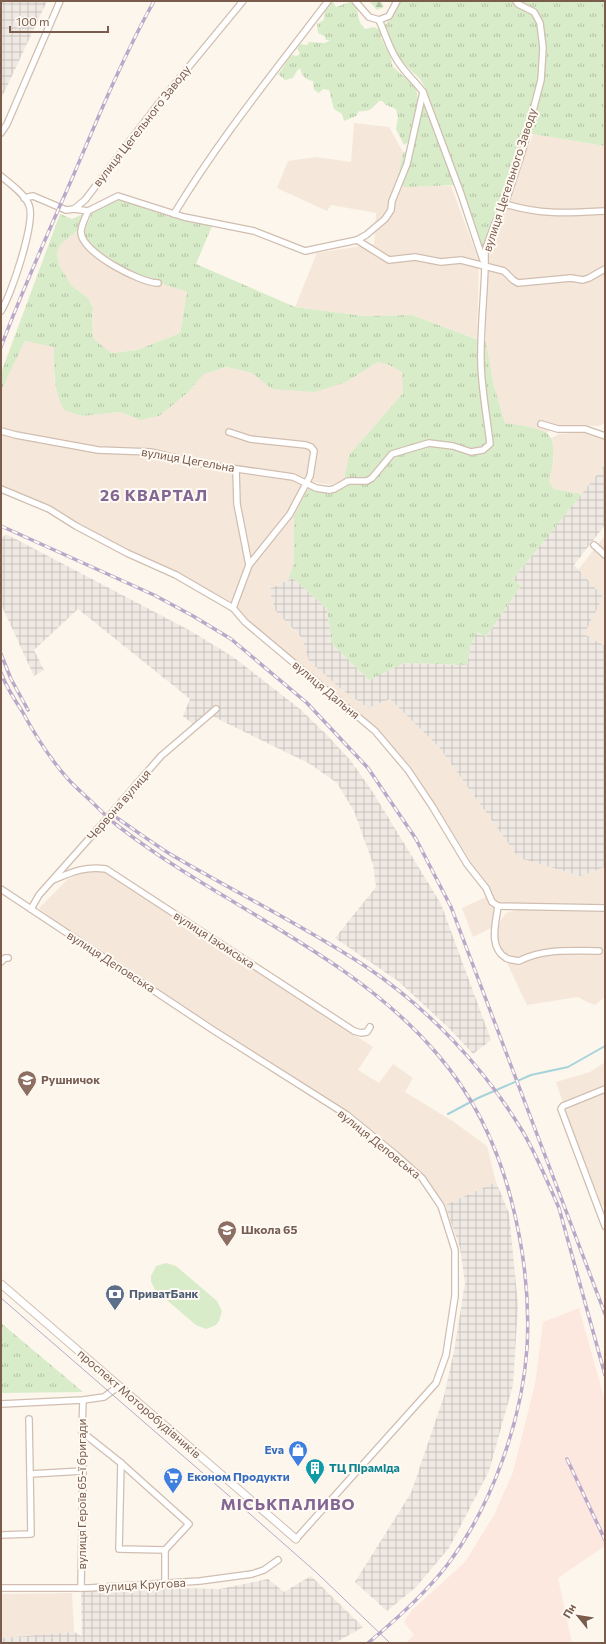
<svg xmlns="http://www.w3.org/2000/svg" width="606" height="1644" font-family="Commissioner,sans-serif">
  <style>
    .residential { fill: #f5e8da }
    .commercial { fill: #fde8e0 }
    .industrial { fill: url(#industrial-grid) }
    .grass { fill: url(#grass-tufts) }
    .forest { fill: url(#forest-firs) }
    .garden { fill: #d8ecc9 }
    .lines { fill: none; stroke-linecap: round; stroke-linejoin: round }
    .stream { stroke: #a5d3da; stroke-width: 2 }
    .minor-casing { stroke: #d1beb0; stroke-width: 8 }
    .tertiary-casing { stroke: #d1beb0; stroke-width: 9 }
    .minor { stroke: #fff; stroke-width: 5.5 }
    .tertiary { stroke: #fff; stroke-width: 7 }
    .tram { stroke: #b9a8c9; stroke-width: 1 }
    .rail-casing { stroke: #b9a8c9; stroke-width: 3.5 }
    .rail { stroke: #fffaf3; stroke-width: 2; stroke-dasharray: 6; stroke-linecap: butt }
    .minor-bridge-casing { stroke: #d1beb0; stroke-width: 8; stroke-linecap: butt }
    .minor-bridge { stroke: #fff; stroke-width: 5.5 }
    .labels { text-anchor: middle; stroke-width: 4; stroke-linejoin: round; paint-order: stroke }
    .street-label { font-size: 12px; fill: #7a5c4d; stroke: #fffaf3 }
    .education-label { font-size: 12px; font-weight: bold; fill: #785e54; stroke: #fffaf3; text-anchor: start }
    .service-label { font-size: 12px; font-weight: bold; fill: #4e5e75; stroke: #fffaf3; text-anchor: start }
    .shop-label { font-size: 12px; font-weight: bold; fill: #366cbe; stroke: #fffaf3; text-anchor: end }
    .culture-label { font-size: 12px; font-weight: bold; fill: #0d838f; stroke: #fffaf3; text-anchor: start }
    .district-label { font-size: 16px; font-weight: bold; letter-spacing: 1px; fill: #846695; stroke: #fffaf3 }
  </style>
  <defs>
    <pattern id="industrial-grid" width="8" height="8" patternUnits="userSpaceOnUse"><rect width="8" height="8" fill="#efe9e4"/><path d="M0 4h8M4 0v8" fill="none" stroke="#c7c0bb"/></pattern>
    <pattern id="grass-tufts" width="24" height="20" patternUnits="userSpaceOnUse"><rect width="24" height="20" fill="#d8ecc9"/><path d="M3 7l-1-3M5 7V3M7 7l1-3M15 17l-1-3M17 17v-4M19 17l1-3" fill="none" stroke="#b4c2a5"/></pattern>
    <pattern id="forest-firs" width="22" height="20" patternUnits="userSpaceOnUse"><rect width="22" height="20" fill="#d8ecc9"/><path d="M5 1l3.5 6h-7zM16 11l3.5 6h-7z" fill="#b4c2a5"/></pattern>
  </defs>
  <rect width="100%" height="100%" fill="#fdf6ec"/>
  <g class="residential">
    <path d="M354,123L389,127L403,152L398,175L404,186H451L479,261L477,339L412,315L364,316L295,307L317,253L374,244L376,213L331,205L327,211L277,188L288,161L316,157L351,162Z"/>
    <path d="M533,134L605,146V423L599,426L558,425L546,433L505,423L493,382L486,341L485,321L488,265L487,252Z"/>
    <path d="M77,231L85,245L96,257L113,268L145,282L159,286L161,282L187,292L180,333L137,350L111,353L93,338L92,318L93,308L88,298L72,286L59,265L57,253L60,245Z"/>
    <path d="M25,341L55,347L54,380L82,416L120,412L140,420L187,393L204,374L228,367L252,373L272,389L346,382L378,362L389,365L403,372V393L349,455L344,479L332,485L310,482L294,474L197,461L152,449L101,448L1,429V391Z"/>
    <path d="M1,432L98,452L162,457L198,468L295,481L308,489L294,516V563L288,580L269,589L275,610L302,638L309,661L340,688L368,708L390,699L439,747L519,858L581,876L605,867V905L500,904L492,898L489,885L471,862L412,768L376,727L246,619L232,602L176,572L4,489L1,485Z"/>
    <path d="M586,432L598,434L605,439V465L582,494L554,489L549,482L554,457L550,439L559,434Z"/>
    <path d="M605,535V646L584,634L578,570Z"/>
    <path d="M87,871L105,872L373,1047L358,1070L379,1083L393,1064L413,1078L405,1092L451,1120L487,1146L496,1182L445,1205L424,1178L348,1114L52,919L39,908L68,879Z"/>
    <path d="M486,897L494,907L491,928L473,937L462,908Z"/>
    <path d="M518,910L605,912V997L595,1005L587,1002L578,997L527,1005L508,965L497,938L500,921L506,913Z"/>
    <path d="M605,1062V1086L563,1103L556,1082L590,1072Z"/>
    <path d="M605,1092V1208L601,1204L564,1108Z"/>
    <path d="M72,1593L74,1632L1,1638V1594Z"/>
  </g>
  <path class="commercial" d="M579,1308L605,1401V1546L558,1578L572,1643H406L414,1635L404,1622L411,1611L465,1562L494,1515L513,1472L535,1384L543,1322Z"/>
  <g class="industrial">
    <path d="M1,1H47L1,99Z"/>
    <path d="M605,465V525L574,565L603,597L584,634L605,646V867L581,876L519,858L439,747L390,699L368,708L340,688L309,661L302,638L275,610L269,589L293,578L327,609L332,644L369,680L405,663L467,665L471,644L478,632L486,637L521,586L513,579Z"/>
    <path d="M6,534L189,630L233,657L300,709L327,735L351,761L372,791L441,904L491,1040L473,1054L449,1028L398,981L335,938L376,887L373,864L354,811L337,783L310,764L214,717L204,716L194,725L183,716L190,699L78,609L34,650L44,670L34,676L1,604V539Z"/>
    <path d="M496,1182L509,1213L518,1305L513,1385L489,1471L449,1548L416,1587L387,1611L355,1582L411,1493L444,1396L454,1351L465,1283L460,1248L445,1205Z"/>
    <path d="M311,1576L363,1627L335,1643H1V1638L74,1632L82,1636L81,1591L147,1588L220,1589L268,1579L284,1592Z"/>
  </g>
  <g class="grass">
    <path d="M391,1H605V146L533,134L523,131L517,157L503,198L492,222L483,250L460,185L404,187L398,175L403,152L413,151L426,89L420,79L399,59L384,27L396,8Z"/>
    <path d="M333,2L336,7L350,2L355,4C360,14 356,20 365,29L374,27L382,31L381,38L390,55L393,67L416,87L418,100L408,142L404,145L396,129L398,117L396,109L386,105L382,101H379C372,109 369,112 359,111L356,116L344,121L342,114L334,109L329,90L323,89L319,93L314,90L313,81C304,79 302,76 300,68L296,72L293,78L285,80L278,74C284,68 286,60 292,55L297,56L300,53L297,49L300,44L307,45L309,42L325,43L330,40H326L324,36L318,33L317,24L324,20C324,12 325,4 333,2Z"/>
    <path d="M119,199L174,217L212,226L196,264L295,307L364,316L412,315L476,339L486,341L493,382L505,423C517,425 534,427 545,432C559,439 552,470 549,482L554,489L582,494L513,579L521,586L486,637L478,632L471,644L467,665L405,663L369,680L332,644L327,609L293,578L288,580L294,563V516L308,489L332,492L347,486L344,479L349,455L403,393L402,372L389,365L378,362L346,382L314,392L272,389L252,373L227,367L204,374L187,393L159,416L140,420L120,412L82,416L64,410C53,388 54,371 54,347L25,341L1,391V373L60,214L72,219L85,213L77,231L60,245L57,253L59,265L72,286L88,298L93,308L92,318L93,338L111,353L137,350L180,333L187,292C149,278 106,270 83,233L93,211Z"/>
    <path d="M1,1323L83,1392L1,1393Z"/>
  </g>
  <path class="forest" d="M369,1H381L384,7L377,10Z"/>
  <path class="garden" d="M166,1263L176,1266L217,1301L222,1311L219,1321L216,1325L206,1329L196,1325L155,1290L151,1281V1276L156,1266Z"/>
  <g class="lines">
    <path class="stream" d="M448,1114L478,1098L531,1075L568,1067L605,1046"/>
    <defs>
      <g id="minor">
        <path d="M355,1L369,17L379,20L389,16L397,1"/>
        <path d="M379,20C385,33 389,48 397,60C404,72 415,81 423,92L461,194L483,260"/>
        <path d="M1,133L7,124L60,1"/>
        <path d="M1,176C10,184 24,193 29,205C36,221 11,296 1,311"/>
        <path d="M24,198L33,196L66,210L74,209L85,200L159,103L243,1"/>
        <path d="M505,204C542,215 567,213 605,211"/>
        <path d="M74,209L88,211C86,217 81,225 81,232C81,252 140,283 158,283"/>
        <path d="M88,211L118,196L184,217L254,231L305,251L357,240L366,235L385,219L391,210L392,201L407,164L423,92"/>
        <path d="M174,214C219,139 275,71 328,1"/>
        <path d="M357,240L389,260L415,257L441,262L461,260L504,271L513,280L518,283L571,278L583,280L589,278L605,269"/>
        <path d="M541,424L558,429H585L605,436"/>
        <path d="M1,431L16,435L98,450L151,452L196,463L293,477L316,488L329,490L334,489L348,481H367L372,478L392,454L429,443L453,446L471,452L483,450L490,444C487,417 482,392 481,365C480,333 484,299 485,267V251L495,223L505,204L523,149L541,80L543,48L540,23L534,12L518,4L516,1"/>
        <path d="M229,432L250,439L306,445L311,447L314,451L310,476L290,514L249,565"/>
        <path d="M1,489L49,509L76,526L127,553L176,575L233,608L245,622L375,731L408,770L432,806L467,864L486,888L492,902L498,906L605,908"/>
        <path d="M594,545L605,555"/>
        <path d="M233,608L249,565L237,504L236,469"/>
        <path d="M134,787L161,756L216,709"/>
        <path d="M53,880C72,872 85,866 106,869L354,1031L361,1033L367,1032L370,1027"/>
        <path d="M1,889L213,1030L347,1115L396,1155L422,1178L441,1206L455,1250V1296L446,1355L436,1383L296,1539"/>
        <path d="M498,906C496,923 488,947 506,958C510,960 515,960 519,961C543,948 572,951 599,951"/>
        <path d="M31,909L39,895L103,823"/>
        <path d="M1,962L5,958H8"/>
        <path d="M605,1089L563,1106L561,1109L605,1226"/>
        <path d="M1,1404L83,1400L104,1397L119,1386"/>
        <path d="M29,1419L30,1474"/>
        <path d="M82,1432L121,1463L189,1524L165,1550V1584"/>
        <path d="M121,1463L119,1549L165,1550"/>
        <path d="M1,1535L31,1534L30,1474L83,1471"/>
        <path d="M1,1588H89L200,1581L252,1574L264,1570L278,1560"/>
        <path d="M81,1588L83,1471L82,1432L83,1400"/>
      </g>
      <path id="tertiary" d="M1,1284L296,1539"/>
    </defs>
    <use href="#minor" class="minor-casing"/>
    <use href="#tertiary" class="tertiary-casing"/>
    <use href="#minor" class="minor"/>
    <use href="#tertiary" class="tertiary"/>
    <path class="tram" d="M1,1298L258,1521L317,1573L390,1643"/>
    <defs>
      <g id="rail">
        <path d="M1,347C23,288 49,231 74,174C99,115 123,57 154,1"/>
        <path d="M1,526L154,595L193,616L231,639L307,703L368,768L416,839L451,907L605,1314"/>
        <path d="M1,654L11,679L28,710"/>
        <path d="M1,673C6,686 14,699 22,711C35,735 50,759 68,779C76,788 86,796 95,805C102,812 110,820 118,826C221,906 353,954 438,1055C475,1098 497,1145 511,1199C524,1249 530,1297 527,1348C522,1421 492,1505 448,1564C425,1594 397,1619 368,1643"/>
        <path d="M111,812L117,818C135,830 152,843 170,854C235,892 302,925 365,966C428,1008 484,1067 523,1132C537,1156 548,1183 559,1208L605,1375"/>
        <path d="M567,1459L605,1540"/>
      </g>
    </defs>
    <use href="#rail" class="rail-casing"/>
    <use href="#rail" class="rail"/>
    <defs>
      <path id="minor-bridge" d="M103,823L134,787"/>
    </defs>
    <use href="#minor-bridge" class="minor-bridge-casing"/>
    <use href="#minor-bridge" class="minor-bridge"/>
  </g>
  <defs>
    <symbol id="school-pin" viewBox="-11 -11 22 30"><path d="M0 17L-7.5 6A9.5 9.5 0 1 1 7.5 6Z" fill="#8d6e63" stroke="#fffaf3"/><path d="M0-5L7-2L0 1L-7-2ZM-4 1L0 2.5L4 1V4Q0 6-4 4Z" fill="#fff"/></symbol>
    <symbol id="bank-pin" viewBox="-11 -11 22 30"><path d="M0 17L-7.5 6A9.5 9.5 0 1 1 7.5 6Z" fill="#5c6f8a" stroke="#fffaf3"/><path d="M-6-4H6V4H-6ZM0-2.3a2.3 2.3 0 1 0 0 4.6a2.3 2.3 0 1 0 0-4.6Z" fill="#fff"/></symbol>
    <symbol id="shop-pin" viewBox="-11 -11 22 30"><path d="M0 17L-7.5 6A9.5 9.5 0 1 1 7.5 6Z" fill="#3f7fe0" stroke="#fffaf3"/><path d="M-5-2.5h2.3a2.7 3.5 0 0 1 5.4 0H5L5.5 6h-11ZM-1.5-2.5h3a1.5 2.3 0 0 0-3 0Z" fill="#fff"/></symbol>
    <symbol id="building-pin" viewBox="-11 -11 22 30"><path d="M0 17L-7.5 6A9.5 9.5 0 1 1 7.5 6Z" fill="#0f9aa8" stroke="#fffaf3"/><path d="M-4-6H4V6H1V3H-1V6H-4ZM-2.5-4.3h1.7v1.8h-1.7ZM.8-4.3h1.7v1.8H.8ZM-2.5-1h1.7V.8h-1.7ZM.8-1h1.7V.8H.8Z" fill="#fff"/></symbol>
    <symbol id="supermarket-pin" viewBox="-11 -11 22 30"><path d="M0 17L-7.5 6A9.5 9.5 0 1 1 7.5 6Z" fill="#3f7fe0" stroke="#fffaf3"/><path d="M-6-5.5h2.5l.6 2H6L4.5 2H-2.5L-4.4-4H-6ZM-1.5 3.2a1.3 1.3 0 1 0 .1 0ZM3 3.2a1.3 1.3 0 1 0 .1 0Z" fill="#fff"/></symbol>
  </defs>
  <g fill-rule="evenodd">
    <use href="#school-pin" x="16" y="1069" width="22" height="30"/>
    <use href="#school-pin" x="216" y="1219" width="22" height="30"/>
    <use href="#bank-pin" x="104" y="1283" width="22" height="30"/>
    <use href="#shop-pin" x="287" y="1439" width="22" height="30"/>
    <use href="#building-pin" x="304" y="1457" width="22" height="30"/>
    <use href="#supermarket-pin" x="162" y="1466" width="22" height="30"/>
  </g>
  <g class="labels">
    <g class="street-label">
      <text transform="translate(142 126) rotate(-52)" y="4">вулиця Цегельного Заводу</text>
      <text transform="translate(510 180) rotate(-72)" y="4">вулиця Цегельного Заводу</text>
      <text transform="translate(188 460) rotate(10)" y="4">вулиця Цегельна</text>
      <text transform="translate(326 690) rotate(40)" y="4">вулиця Дальня</text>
      <text transform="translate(119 805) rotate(-49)" y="4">Червона вулиця</text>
      <text transform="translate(214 940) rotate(33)" y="4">вулиця Ізюмська</text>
      <text transform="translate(111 962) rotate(33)" y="4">вулиця Деповська</text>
      <text transform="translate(379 1144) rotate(39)" y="4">вулиця Деповська</text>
      <text transform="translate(139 1404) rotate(41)" y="4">проспект Моторобудівників</text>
      <text transform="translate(82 1494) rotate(-90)" y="4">вулиця Героїв 65-ї бригади</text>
      <text transform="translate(142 1585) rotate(-3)" y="4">вулиця Кругова</text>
    </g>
    <g class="education-label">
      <text x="41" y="1084">Рушничок</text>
      <text x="241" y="1234">Школа 65</text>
    </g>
    <g class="service-label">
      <text x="129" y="1298">ПриватБанк</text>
    </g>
    <g class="shop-label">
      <text x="284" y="1454">Eva</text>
      <text x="187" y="1481" text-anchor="start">Економ Продукти</text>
    </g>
    <g class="culture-label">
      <text x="329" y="1472">ТЦ Піраміда</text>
    </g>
    <g class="district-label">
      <text x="154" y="501">26 КВАРТАЛ</text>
      <text x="288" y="1510">МІСЬКПАЛИВО</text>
    </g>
  </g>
  <rect width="606" height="1644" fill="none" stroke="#7a5c4d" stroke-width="4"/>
  <g transform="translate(578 1616) rotate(300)" stroke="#fffaf3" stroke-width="3" paint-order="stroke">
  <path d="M0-3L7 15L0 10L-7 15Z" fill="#7a5c4d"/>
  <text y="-6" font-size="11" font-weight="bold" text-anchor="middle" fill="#7a5c4d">Пн</text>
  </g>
  <path d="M10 26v6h98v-6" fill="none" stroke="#7a5c4d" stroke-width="2"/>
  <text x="16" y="26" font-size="12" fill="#7a5c4d" stroke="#fffaf3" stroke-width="3" paint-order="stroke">100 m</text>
</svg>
